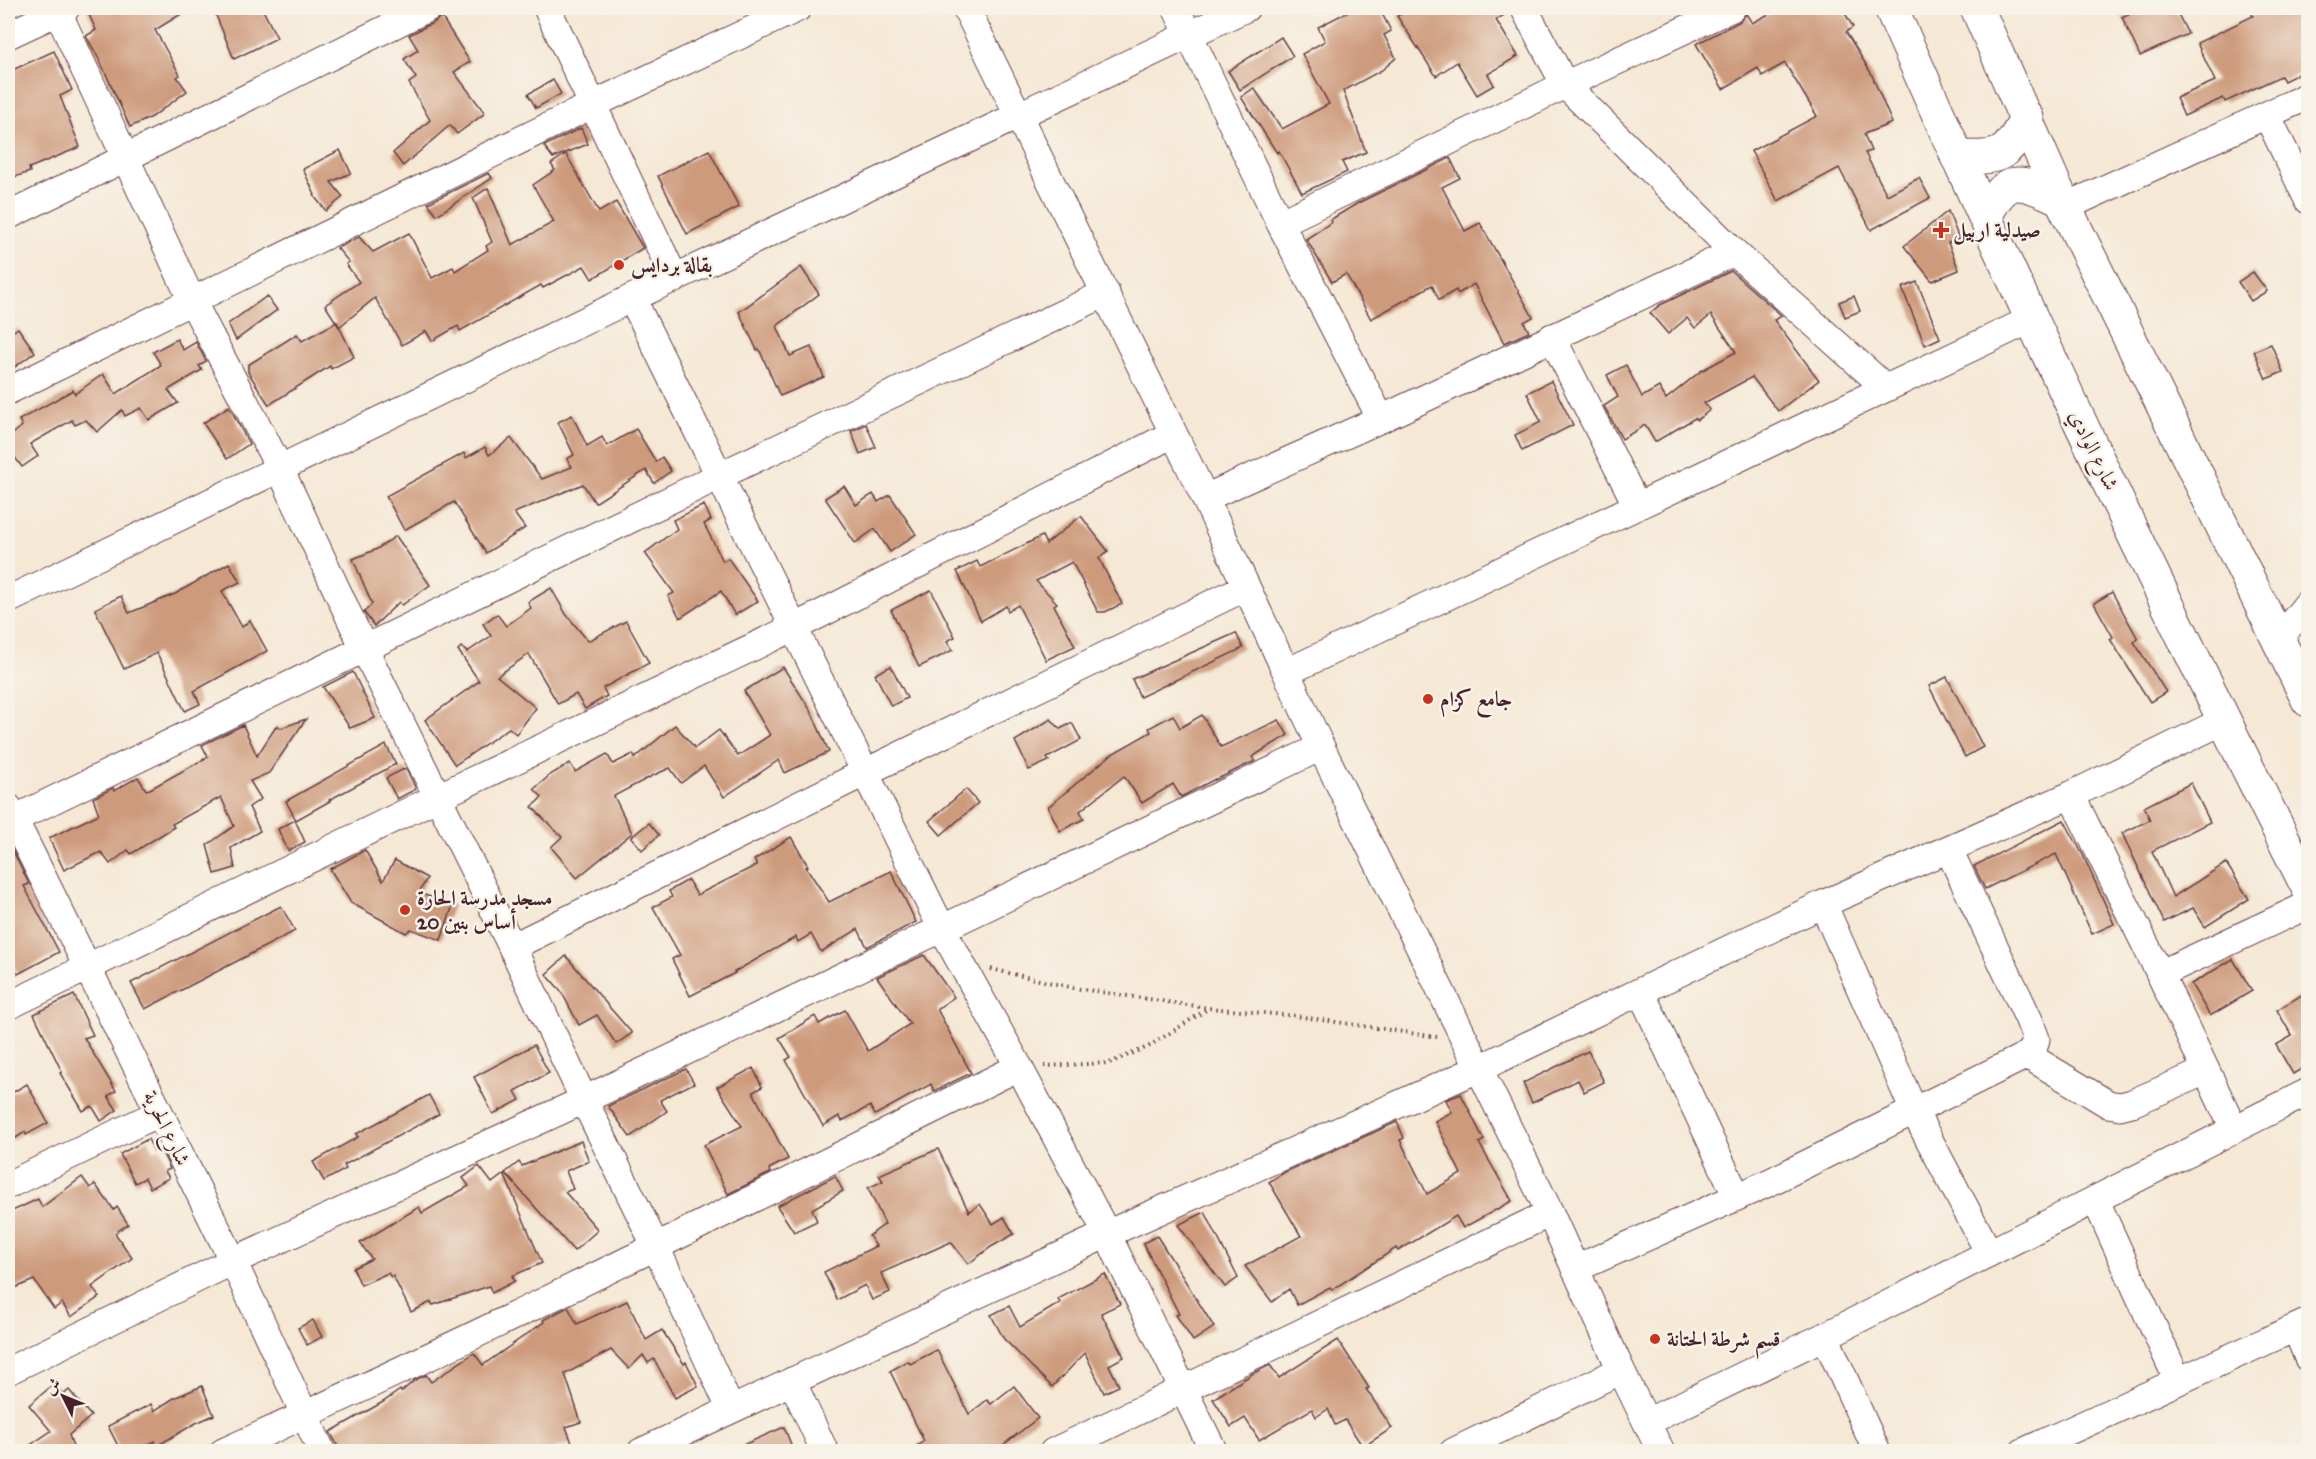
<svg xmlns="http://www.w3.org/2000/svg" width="2316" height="1459" font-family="'IM FELL Great Primer',Amiri,serif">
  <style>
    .building { fill: #cd9a7c }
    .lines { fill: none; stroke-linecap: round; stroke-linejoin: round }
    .minor-casing { stroke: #643d44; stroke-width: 29 }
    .major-casing { stroke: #643d44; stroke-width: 35 }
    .path { stroke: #643d44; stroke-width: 4; stroke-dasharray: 1.5 4.5; stroke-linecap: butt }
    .minor { stroke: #fff; stroke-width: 27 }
    .major { stroke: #fff; stroke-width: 33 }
    .poi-dot { fill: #c8321e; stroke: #f7f3e8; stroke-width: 2 }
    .labels { text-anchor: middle; stroke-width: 5; stroke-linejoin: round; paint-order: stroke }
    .poi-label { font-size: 21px; font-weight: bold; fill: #4a1f2b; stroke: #f7f3e8; text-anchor: start }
    .street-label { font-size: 21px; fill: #4a1f2b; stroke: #f7f3e8 }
  </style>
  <rect width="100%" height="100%" fill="#f7f3e8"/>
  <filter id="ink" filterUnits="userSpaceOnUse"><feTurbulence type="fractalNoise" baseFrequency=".0167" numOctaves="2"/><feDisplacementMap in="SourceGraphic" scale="12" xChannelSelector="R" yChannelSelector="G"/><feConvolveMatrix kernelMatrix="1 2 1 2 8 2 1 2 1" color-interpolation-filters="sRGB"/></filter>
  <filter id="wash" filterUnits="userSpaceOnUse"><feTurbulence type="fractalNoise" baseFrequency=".008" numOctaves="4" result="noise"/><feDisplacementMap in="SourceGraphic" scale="24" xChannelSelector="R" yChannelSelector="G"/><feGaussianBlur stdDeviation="1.35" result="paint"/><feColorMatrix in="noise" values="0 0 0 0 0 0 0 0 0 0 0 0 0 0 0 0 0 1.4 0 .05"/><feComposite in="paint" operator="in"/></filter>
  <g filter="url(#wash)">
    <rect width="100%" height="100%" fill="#f5e8d5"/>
    <g id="blocks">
      <g class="building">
        <path d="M86,8H191L155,30L180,75L177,77L187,91L152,117L130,127L99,59L86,36L96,30Z"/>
        <path d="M213,8H262L277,38L234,59Z"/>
        <path d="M1355,8H1379L1391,31L1384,35L1396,58L1382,70L1343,91L1366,152L1342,162L1347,172L1302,193L1279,151L1277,153L1241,97L1254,88L1282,129L1329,104L1302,54L1325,41L1318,27Z"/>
        <path d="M1414,8H1508L1509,12L1496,20L1518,56L1488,74L1494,85L1477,95L1457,62L1436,76L1397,16Z"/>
        <path d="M1780,8H1842L1853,27L1846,32L1871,73L1892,123L1864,134L1871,151L1865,153L1887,195L1919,178L1930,198L1871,230L1839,168L1778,201L1751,151L1817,116L1785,63L1762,76L1758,68L1723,89L1696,44L1739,22L1746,14L1752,23Z"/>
        <path d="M2143,8H2175L2188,34L2140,56L2122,17Z"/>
        <path d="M2249,8H2308V69L2284,81L2281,76L2225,102L2223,98L2184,116L2176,98L2215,81L2197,43L2253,16Z"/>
        <path d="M441,16L470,62L454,72L485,113L457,134L450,125L403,166L393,153L430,120L409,83L416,78L404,59L418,50L409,35L435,22Z"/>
        <path d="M1281,37L1293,56L1240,90L1228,71Z"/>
        <path d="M54,51L72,90L60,96L80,147L29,168L30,172L8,179V148L14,144L8,129V72Z"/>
        <path d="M553,80L561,94L536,108L528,94Z"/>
        <path d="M581,128L588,144L553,158L544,146Z"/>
        <path d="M340,150L351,173L331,182L343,197L326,211L314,196L315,195L303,169Z"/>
        <path d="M709,150L739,207L687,234L658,176Z"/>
        <path d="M566,154L599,212L616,202L643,248L592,279L584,266L543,288L541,285L460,331L458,326L432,341L426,331L402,345L375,298L339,327L325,305L359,282L346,264L349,262L337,248L359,237L373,252L409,233L432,278L453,267L455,271L488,250L486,246L492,242L473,198L488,188L512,245L554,222L533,185L555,170L551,164Z"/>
        <path d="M1450,158L1460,178L1442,187L1465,231L1480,223L1533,317L1524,322L1529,332L1504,343L1474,284L1458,294L1456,290L1439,300L1432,285L1371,319L1346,274L1332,282L1306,239L1332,222L1330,220L1358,203Z"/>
        <path d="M489,173L492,178L437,215L428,203Z"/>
        <path d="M1948,211L1959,239L1948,243L1959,270L1932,281L1904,246Z"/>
        <path d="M801,267L819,294L777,326L790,356L811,347L824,377L780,396L759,349L757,350L739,312Z"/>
        <path d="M1731,271L1782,316L1774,320L1819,380L1778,411L1752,377L1704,403L1710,410L1697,420L1695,418L1655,442L1645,425L1622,439L1604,406L1618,397L1607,375L1626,365L1642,397L1659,387L1666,399L1701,371L1736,352L1711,315L1695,328L1687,318L1668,334L1650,313L1660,305Z"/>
        <path d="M2253,272L2267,291L2251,301L2238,282Z"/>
        <path d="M1917,282L1940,338L1925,345L1902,288Z"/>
        <path d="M267,296L277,310L236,340L228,324Z"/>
        <path d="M1854,296L1860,311L1845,317L1839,302Z"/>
        <path d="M337,322L354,357L331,369L330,366L269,405L248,372V365L297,334L302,341Z"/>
        <path d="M18,328L35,352L8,372V335Z"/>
        <path d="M177,339L183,350L196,342L206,361L199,366L202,370L168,390L178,403L149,420L141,408L125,416L122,410L97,432L86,420L75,425L72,420L30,444L38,456L22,467L8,448V438L22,426L19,420L73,390L75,394L103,374L116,394L161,365L153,352Z"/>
        <path d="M2271,344L2283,372L2266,379L2254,351Z"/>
        <path d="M1551,381L1573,425L1522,451L1515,435L1541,422L1527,393Z"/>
        <path d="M229,406L249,444L227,459L203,423Z"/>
        <path d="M572,415L587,446L602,437L607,446L636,429L656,462L662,457L671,471L654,483L646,470L595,503L583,484L514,513L525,528L486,553L454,502L404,530L386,496L464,453L466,458L485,447L489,455L511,438L542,479L572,467L567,459L574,455L558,422Z"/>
        <path d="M866,424L876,447L860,454L851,431Z"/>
        <path d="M844,486L856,505L873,494L878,502L890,495L916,534L890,552L875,529L855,543L825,498Z"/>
        <path d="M704,505L711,520L704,524L723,561L728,558L758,601L735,615L721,591L680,618L668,596L674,593L645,553L677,529L673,520Z"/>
        <path d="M1081,516L1108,551L1099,558L1122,604L1105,612H1098L1072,562L1036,581L1057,603L1054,605L1075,646L1046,660L1018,605L1008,611L1006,606L981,621L957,571L977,561L980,567L1042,536L1046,544Z"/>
        <path d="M396,536L430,585L402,605L399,602L374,626L364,612L372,604L353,559L377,549Z"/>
        <path d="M229,563L240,582L222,591L242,627L250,620L267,651L194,691L200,704L185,711L157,653L124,669L95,609L121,596L129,613L175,594Z"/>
        <path d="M551,588L566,614L588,641L626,621L649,663L603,688L607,696L585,709L576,694L558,704L529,654L497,676L536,708L516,734L509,728L455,765L425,720L479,681L458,650L461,647L467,652L491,636L483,624L497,614L506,626L531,608L528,602Z"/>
        <path d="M931,590L955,637L947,641L953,650L919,667L891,610Z"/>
        <path d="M2112,592L2138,639L2134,642L2166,692L2150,702L2110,639L2113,637L2094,603Z"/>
        <path d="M1236,633L1243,648L1140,697L1132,679Z"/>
        <path d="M891,666L907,698L891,706L875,674Z"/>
        <path d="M783,667L811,711L829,752L785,773L779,760L724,797L704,766L681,783L670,768L652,776L614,796L632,833L577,878L551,847L562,837L532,807L542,797L534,789L550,775L570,763L575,772L607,754L613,764L633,754L635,758L675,725L695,748L719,730L738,756L770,735L744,691Z"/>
        <path d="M353,672L375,718L350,728L323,687Z"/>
        <path d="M1947,677L1983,747L1965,757L1929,686Z"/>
        <path d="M1173,715L1180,728L1202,715L1221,747L1279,720L1288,735L1252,757L1255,761L1215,780V779L1181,797L1173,784L1142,803L1124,776L1080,811L1084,819L1060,831L1048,807L1112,754L1151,732L1149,728Z"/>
        <path d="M306,719L269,773L250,781L261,799L249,807L260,831L231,848L235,868L215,874L207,845L234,826L221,797L172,824L174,827L131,854L128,850L110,864L101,852L64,870L49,838L99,814L93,798L113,788L114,791L138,777L146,790L150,789L208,757L202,745L243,725L257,756L277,725L281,728Z"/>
        <path d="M1051,719L1060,729L1072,723L1081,740L1047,758L1049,761L1029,770L1015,741Z"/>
        <path d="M386,745L396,764L329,800L330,801L296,820L286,801Z"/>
        <path d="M406,768L416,789L397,799L386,778Z"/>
        <path d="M2191,783L2210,822L2152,851L2173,897L2226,863L2249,899L2205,927L2193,908L2164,922L2122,833L2150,820L2144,807Z"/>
        <path d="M966,789L978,803L941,835L929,821Z"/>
        <path d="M295,820L305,842L288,851L278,829Z"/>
        <path d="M2064,820L2083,855L2114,924L2092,934L2056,854L1985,889L1974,866Z"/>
        <path d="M649,823L659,835L642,850L631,837Z"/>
        <path d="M791,837L808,866L806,867L829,902L891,871L916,922L867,947L858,929L821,952L811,934L798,942L796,937L734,972L735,973L690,996L672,959L680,955L653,907L672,897L669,891L688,880L697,895L757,865L754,860Z"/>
        <path d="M8,841L29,884L24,886L59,952L18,974L8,956Z"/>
        <path d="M365,850L383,881L395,860L427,878L419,893L453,905L441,940L411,929L406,933L351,903L330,869Z"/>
        <path d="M281,906L295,931L145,1009L131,983Z"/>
        <path d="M924,955L954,997L937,1009L971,1073L934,1091L931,1084L875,1115L870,1106L842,1121L839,1116L823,1126L786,1060L791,1057L779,1038L815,1016L819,1024L845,1010L868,1051L910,1024L877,977Z"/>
        <path d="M566,956L610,1008L632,1033L616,1044L597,1015L579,1025L561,991L546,974Z"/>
        <path d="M2233,959L2252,991L2210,1016L2191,984Z"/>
        <path d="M2308,991V1065L2293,1074L2276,1045L2292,1036L2277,1010Z"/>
        <path d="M74,995L93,1035L84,1038L116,1091L108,1096L117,1110L101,1121L92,1106L83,1111L60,1073L62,1072L34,1014Z"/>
        <path d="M534,1045L549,1073L515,1091L520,1100L493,1114L474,1077Z"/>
        <path d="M1588,1051L1604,1082L1584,1092L1578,1080L1532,1103L1523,1083Z"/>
        <path d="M753,1068L762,1087L753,1092L788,1159L769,1169L770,1173L728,1194L704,1145L742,1126L717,1087Z"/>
        <path d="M686,1069L694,1083L660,1100L667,1111L630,1137L608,1106Z"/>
        <path d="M27,1084L48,1123L26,1135L25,1132L8,1143V1095Z"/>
        <path d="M1461,1094L1484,1140L1479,1143L1512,1201L1463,1228L1456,1216L1398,1251L1396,1248L1332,1290L1330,1287L1297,1305L1289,1289L1272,1302L1245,1266L1301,1236L1269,1182L1285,1172L1397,1122L1404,1138L1400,1140L1427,1194L1461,1174L1435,1121L1452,1112L1446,1100Z"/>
        <path d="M429,1095L439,1114L344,1165L346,1169L324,1181L313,1162L358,1137L356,1134Z"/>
        <path d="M148,1139L154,1151L160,1148L170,1169L165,1171L169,1178L150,1188L145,1178L135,1183L120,1154Z"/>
        <path d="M581,1141L589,1161L566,1171L573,1189L565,1192L598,1230L574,1251L505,1173L519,1162L522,1166Z"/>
        <path d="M938,1149L969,1212L980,1204L993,1224L1004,1217L1014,1234L991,1247L968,1264L951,1242L881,1273L890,1292L872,1300L865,1285L837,1300L824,1272L876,1246L869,1236L885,1224L868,1188L883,1181L879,1175Z"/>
        <path d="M479,1166L492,1183L504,1174L542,1263L512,1276L515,1281L492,1293L489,1286L433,1305L431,1302L411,1312L393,1276L391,1277L388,1273L361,1285L353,1268L372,1259L360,1243L419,1207L422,1213L469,1186L463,1178Z"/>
        <path d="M835,1176L843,1191L812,1209L817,1221L794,1232L777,1206Z"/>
        <path d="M82,1177L90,1188L95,1184L114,1210L117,1207L128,1224L115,1233L132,1258L92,1287L99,1297L71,1317L62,1303L54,1309L34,1280L8,1291V1213L38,1199L42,1207Z"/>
        <path d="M1205,1212L1238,1278L1225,1287L1178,1225Z"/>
        <path d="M1157,1236L1214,1327L1193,1341L1176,1315L1179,1314L1143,1243Z"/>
        <path d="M1105,1274L1120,1304L1101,1313L1124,1357L1109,1365L1119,1386L1104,1393L1085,1353L1052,1387L1004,1339L991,1315L1009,1306L1020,1327L1060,1303L1058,1299Z"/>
        <path d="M627,1301L646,1340L662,1330L684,1364L686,1362L698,1386L675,1398L654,1359L648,1363L643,1355L629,1369L611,1350L565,1374L581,1422L566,1427L572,1443L546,1452H341L330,1432L383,1402L400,1390L401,1392L415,1380L426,1375L431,1382L474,1353L483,1365L544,1322L543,1320L568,1307L577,1324Z"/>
        <path d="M313,1320L322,1337L307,1345L298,1328Z"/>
        <path d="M1338,1340L1369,1388L1366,1389L1392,1428L1363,1447L1345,1420L1335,1425L1328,1409L1316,1417L1312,1409L1259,1440L1245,1418L1231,1427L1213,1399L1252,1374L1270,1365L1279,1378Z"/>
        <path d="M937,1350L969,1414L987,1400L991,1404L1014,1386L1038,1418L994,1452H908L924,1441L890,1371L908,1361L910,1364Z"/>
        <path d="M54,1384L63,1395L69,1390L91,1416L69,1435L75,1452H20L51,1431L29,1405Z"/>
        <path d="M202,1386L214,1415L196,1423L157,1446L155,1441L133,1452H121L108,1426L151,1404L154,1411L174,1398Z"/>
        <path d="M784,1427L794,1452H727Z"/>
      </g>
    </g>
  </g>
  <g filter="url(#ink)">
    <use href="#blocks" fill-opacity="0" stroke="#643d44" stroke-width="1.5"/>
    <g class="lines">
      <defs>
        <g id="minor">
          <path d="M56,8L192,301L279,467L364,648L512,947L584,1100L655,1245L730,1408"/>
          <path d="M547,8L675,279"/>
          <path d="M966,8L1205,498L1321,747L1550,1213L1621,1370L1661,1452"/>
          <path d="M1176,8L1280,223L1381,419"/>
          <path d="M1524,8L1565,85L1734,252L1886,388"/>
          <path d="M8,35L66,8"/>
          <path d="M2267,115L2308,200"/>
          <path d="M2065,207L2308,96"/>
          <path d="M8,216L428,8"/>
          <path d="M1280,223L1565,85L1732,8"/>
          <path d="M632,298L942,929L1019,1067L1107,1234L1214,1452"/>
          <path d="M1552,337L1637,506"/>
          <path d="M8,391L592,105L798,8"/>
          <path d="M1205,498L1381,419L1734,252"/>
          <path d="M8,600L632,298L1246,8"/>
          <path d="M2279,639L2308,603"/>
          <path d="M1287,672L2032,319"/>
          <path d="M2071,795L2160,974L2234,1129"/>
          <path d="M8,807L233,1261L322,1452"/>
          <path d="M8,822L719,476L1106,293"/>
          <path d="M1823,904L1914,1111L1989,1253"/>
          <path d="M512,947L866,772L1246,587"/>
          <path d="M2160,974L2308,905"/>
          <path d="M1641,992L1737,1197"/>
          <path d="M8,1006L438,797L795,627L1173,434"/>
          <path d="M2027,1055L2108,1104L2120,1106L2132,1103L2206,1071"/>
          <path d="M8,1185L159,1113"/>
          <path d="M2096,1201L2178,1381"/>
          <path d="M1575,1269L1766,1184L2027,1055L2033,1050L2036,1039L2029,1020L1949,850"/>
          <path d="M2296,1328L2308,1358"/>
          <path d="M1825,1336L1877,1452"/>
          <path d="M8,1371L233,1261L584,1100L1321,747"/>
          <path d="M792,1381L825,1452"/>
          <path d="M1647,1422L1825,1336L2308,1092"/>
          <path d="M223,1452C492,1331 755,1197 1019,1067"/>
          <path d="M641,1452L1107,1234L1478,1069L1823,904L2071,795L2223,721"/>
          <path d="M1053,1452L1550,1213"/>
          <path d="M1453,1452L1621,1370"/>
          <path d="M2023,1452L2308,1322"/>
        </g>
        <g id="major">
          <path d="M1891,8C2022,305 2161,598 2308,888"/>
          <path d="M1977,8L2061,199L2308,700"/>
          <path d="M1957,157C2002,158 2005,158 2027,118"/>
          <path d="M1985,217C2008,171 2021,181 2061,199"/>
        </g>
      </defs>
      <use href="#minor" class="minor-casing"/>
      <use href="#major" class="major-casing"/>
      <g class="path">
        <path d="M991,969L1074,988L1208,1008"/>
        <path d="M1044,1066L1109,1063L1148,1047L1209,1008L1296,1016L1437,1037"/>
      </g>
      <use href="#minor" class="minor"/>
      <use href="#major" class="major"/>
    </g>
  </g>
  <g class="poi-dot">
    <path d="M1938 221h6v6h6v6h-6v6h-6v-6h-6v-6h6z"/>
    <circle cx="619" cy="265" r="6"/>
    <circle cx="1428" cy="699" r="6"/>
    <circle cx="405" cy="910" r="6"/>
    <circle cx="1655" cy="1339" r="6"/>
  </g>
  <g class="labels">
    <g class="poi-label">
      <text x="1953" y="237">صيدلية اربيل</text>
      <text x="631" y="272">بقالة بردايس</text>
      <text x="1440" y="706">جامع كزام</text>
      <text x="417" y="905">مسجد مدرسة الحارة<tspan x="417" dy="24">20 أساس بنين</tspan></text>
      <text x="1667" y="1346">قسم شرطة الحتانة</text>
    </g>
    <g class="street-label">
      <text transform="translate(2094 450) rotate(64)" y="7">شارع الوادي</text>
      <text transform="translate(167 1128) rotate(64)" y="7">شارع الحرية</text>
    </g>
  </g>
  <rect width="2316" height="1459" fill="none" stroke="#f7f3e8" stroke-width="30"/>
  <g transform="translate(63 1396) rotate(313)" stroke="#f7f3e8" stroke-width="4.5" paint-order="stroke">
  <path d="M0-4.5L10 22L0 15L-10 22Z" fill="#4a1f2b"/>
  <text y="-9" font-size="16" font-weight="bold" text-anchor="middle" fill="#4a1f2b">ش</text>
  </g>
</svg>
